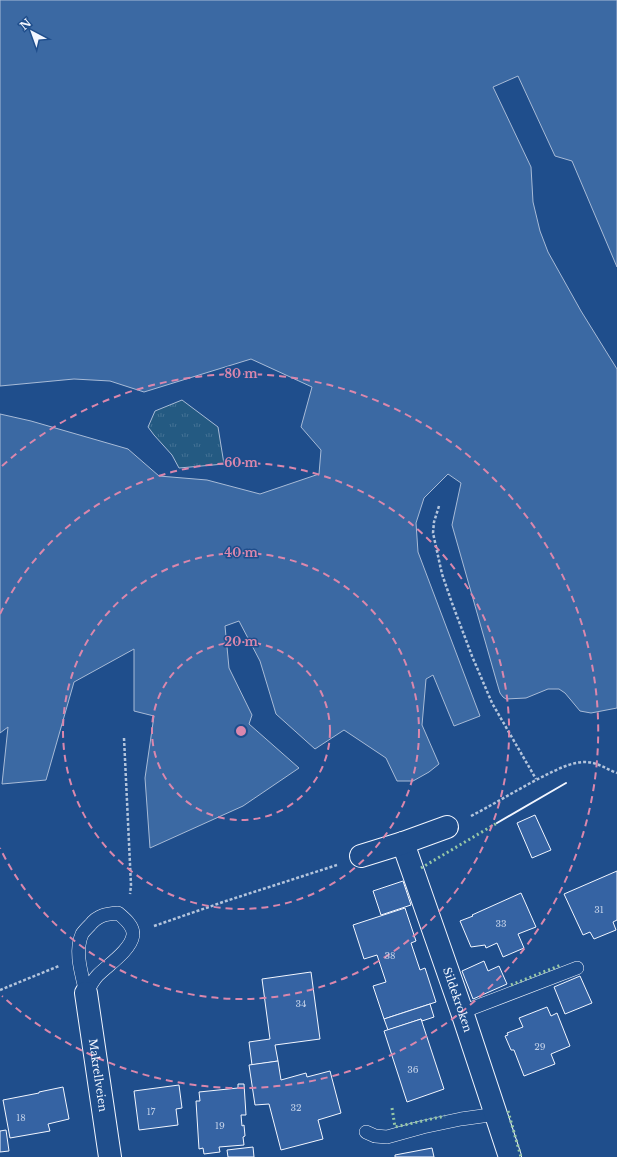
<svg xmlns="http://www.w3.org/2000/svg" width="617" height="1157" font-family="'Libre Baskerville',serif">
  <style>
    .grass { fill: url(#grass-tufts); stroke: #a8bbd7 }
    .water { fill: #3b69a3; stroke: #a8bbd7 }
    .building { fill: #3563a3; stroke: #f2f6ff }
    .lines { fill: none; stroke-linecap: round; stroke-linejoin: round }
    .service-casing { stroke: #f2f6ff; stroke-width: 14 }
    .minor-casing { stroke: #f2f6ff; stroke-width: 24 }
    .path { stroke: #b3c4dc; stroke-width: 2.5; stroke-dasharray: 3 2; stroke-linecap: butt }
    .service { stroke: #1f4e8c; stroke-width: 13 }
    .minor { stroke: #1f4e8c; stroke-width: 22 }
    .hedge { stroke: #97c8a6; stroke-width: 3; stroke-dasharray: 2 3; stroke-linecap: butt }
    .wall { stroke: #f2f6ff; stroke-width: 2 }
    .ring { fill: none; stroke: #da87ad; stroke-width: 2; stroke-dasharray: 7 5 }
    .labels { text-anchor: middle; stroke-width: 3; stroke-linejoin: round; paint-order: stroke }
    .number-label { font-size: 9px; fill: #c3d1e8 }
    .street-label { font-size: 11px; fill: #f2f6ff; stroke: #1f4e8c }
    .centre { fill: #da87ad; stroke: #1f4e8c; stroke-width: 2 }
    .ring-label { font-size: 12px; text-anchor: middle; font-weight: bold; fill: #da87ad; stroke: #1f4e8c; stroke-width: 3; stroke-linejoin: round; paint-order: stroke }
  </style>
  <defs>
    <pattern id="grass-tufts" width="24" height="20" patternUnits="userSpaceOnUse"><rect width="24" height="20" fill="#245a82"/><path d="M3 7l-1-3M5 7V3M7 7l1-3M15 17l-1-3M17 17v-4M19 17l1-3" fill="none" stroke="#447295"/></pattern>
  </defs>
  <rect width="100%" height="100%" fill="#1f4e8c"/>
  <path class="grass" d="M182,400L218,427L224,464L179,468L172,455L154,435L148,427L155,411Z"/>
  <path class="water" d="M0,0H617V267L572,161L555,156L518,76L493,87L531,167L533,202L540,231L548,252L581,311L617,369V708L591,713L580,711L565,693L559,689H548L526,698L506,699L503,697L500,693L497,683L452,525L461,483L448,474L424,498L416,523L418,552L480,716L454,726L433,675L426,679L422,725L439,764L429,772L413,781H397L386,758L344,730L315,749L276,714L260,661L239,621L225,626L229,668L252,715L249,724L299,768L243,806L150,848L145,778L154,716L134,711V649L74,682L46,780L2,784L8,727L0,733V414L31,421L128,449L159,476L207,480L260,494L319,474L321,450L301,427L312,387L251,359L144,392L110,381L74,379L0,386Z"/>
  <g class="building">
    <path d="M535,815L551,850L532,858L517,823Z"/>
    <path d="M617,871V920L613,922L616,930L594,939L590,932L583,935L564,894Z"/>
    <path d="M403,881L411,905L381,915L373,891Z"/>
    <path d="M521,893L536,927L518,934L524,948L503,957L497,943L486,948L485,945L471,947L460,921L473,916L472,915Z"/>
    <path d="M405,908L416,941L411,943L420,970L425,968L436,1002L384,1019L373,986L386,982L377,955L364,959L353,925Z"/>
    <path d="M484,961L488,971L499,966L507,984L473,999L462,971Z"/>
    <path d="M311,972L320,1039L275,1045L278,1061L252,1065L249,1042L270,1039L262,979Z"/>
    <path d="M580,976L592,1003L565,1014L554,987Z"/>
    <path d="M430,1004L434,1017L422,1021L421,1019L388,1030L384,1019Z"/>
    <path d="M547,1007L551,1016L557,1013L570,1046L551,1054L555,1064L524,1076L514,1050H511L505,1036L508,1035L507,1033L523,1027L519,1018Z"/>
    <path d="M421,1019L444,1089L407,1102L384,1031Z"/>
    <path d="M278,1061L281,1080L306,1073L307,1077L330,1071L341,1113L318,1120L323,1139L281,1150L269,1104L255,1105L249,1065Z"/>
    <path d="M238,1084H244L246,1115H241L242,1126L244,1125L245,1136L243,1137L244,1145L219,1147L220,1152L204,1154L203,1148L199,1149L196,1101H200L199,1092L238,1088Z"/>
    <path d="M179,1085L182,1108L176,1109L178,1125L139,1130L134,1091Z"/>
    <path d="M63,1087L69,1119L48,1124L50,1131L10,1138L3,1100L39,1093V1092Z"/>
    <path d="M6,1130L9,1151L0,1152V1131Z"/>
    <path d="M253,1147L254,1157H228L227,1150Z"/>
    <path d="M432,1148L434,1157H395V1155Z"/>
  </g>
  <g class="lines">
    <defs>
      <g id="service">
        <path d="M118,913C124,918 134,926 133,935C131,950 108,965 98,975C93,980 90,987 86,993C82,975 74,952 82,934C84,931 87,928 90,925C98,915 106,914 118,913Z"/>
        <path d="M462,1012L577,968"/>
        <path d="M366,1132L375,1136L387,1137L423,1127L461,1119L497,1114"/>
      </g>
      <g id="minor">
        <path id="s1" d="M403,843L462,1012L510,1157"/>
        <path d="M361,856L403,843L447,827"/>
        <path id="s2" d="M86,993L110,1157"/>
      </g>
    </defs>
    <use href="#service" class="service-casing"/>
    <use href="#minor" class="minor-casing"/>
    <g class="path">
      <path d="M439,506L434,522L433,533L442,574L452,603L472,656L492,703L536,779"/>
      <path d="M124,738L131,885L130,894"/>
      <path d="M471,816C498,802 523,786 550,773C560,768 573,762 585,762C597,762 606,769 617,773"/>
      <path d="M154,926L226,901L337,865"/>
      <path d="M0,990L59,966"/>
    </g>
    <use href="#service" class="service"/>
    <use href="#minor" class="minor"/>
    <g class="hedge">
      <path d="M421,868L497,823"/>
      <path d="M511,985L561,965"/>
      <path d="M392,1108L395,1127L445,1116"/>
      <path d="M508,1111L521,1157"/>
    </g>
    <path class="wall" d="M497,823L566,783"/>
  </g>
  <g class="ring">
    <circle cx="241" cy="731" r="89"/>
    <circle cx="241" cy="731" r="178"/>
    <path d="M0 614A268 268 0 1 1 0 848"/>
    <path d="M2 466A357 357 0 1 1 2 996"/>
  </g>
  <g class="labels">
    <g class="number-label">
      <text x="599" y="913">31</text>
      <text x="501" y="927">33</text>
      <text x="390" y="959">38</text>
      <text x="301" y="1007">34</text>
      <text x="540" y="1050">29</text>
      <text x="413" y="1073">36</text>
      <text x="296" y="1111">32</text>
      <text x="151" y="1115">17</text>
      <text x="21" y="1121">18</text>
      <text x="220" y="1129">19</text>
    </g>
    <g class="street-label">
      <text dy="4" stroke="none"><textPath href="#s1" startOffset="166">Sildekroken</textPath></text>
      <text dy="4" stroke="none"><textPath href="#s2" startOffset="83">Makrellveien</textPath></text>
    </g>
  </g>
  <circle cx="241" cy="731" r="6" class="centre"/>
  <g class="ring-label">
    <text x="241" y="378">80 m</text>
    <text x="241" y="467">60 m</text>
    <text x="241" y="557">40 m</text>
    <text x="241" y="646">20 m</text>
  </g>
  <g transform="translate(32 32) rotate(319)" stroke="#1f4e8c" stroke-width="3" paint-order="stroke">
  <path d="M0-3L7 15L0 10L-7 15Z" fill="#f2f6ff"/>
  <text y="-6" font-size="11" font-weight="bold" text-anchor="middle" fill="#f2f6ff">N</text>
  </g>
</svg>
